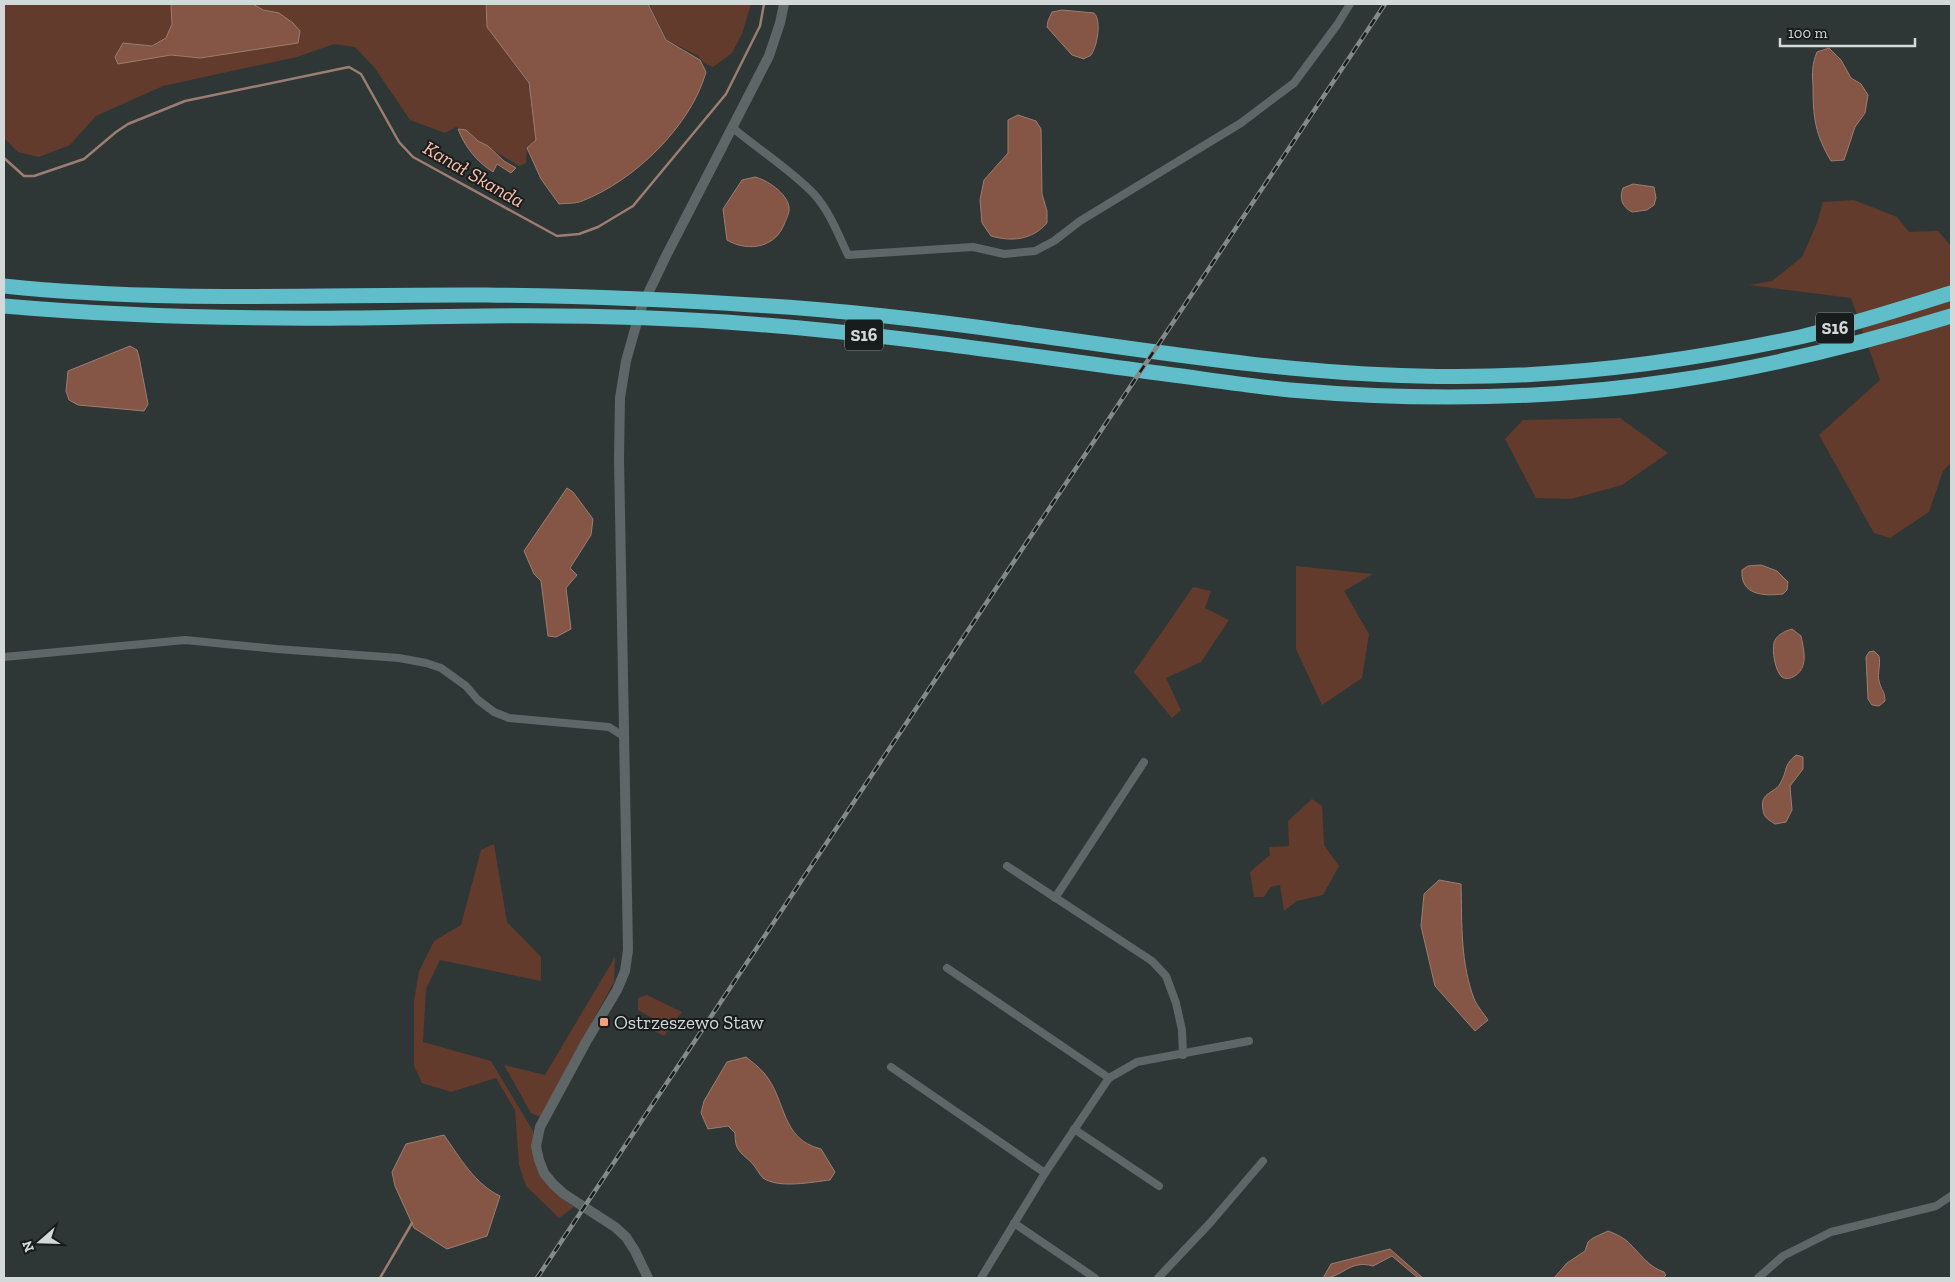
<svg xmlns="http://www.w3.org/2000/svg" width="1955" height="1282" font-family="'Zilla Slab',serif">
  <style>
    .green { fill: #633b2c }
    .water { fill: #855645; stroke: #9c7d71 }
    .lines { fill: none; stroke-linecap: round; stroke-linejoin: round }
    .stream { stroke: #9c7d71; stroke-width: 2.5 }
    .minor { stroke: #5f6667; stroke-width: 8 }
    .tertiary { stroke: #5f6667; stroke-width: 10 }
    .motorway { stroke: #5fbec9; stroke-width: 15 }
    .rail-casing { stroke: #848a8a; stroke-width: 4.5 }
    .rail { stroke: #191c1d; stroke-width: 2.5; stroke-dasharray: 8; stroke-linecap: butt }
    .poi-dot { fill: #f2a081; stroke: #191c1d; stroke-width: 2 }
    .labels { text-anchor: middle; stroke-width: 4; stroke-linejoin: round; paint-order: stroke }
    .shield { fill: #191c1d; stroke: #9ba0a0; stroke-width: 1 }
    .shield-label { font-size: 18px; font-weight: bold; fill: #d3d8d8 }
    .poi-label { font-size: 19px; fill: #d3d8d8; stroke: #191c1d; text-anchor: start }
    .water-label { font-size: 20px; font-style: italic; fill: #fdbfa8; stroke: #191c1d }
  </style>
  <rect width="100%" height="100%" fill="#2f3636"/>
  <g class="green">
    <path d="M4,4H171L172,24L166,38L152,46L123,43L118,64L171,55L200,58L298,43L279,13L263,10L253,4H485L487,27L528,83L536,140L527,148L526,163L519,166L456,127L445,133L410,120L374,67L355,47L334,44L297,57L163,86L96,116L70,145L39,157L18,152L4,138Z"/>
    <path d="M649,4H751L742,34L732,53L713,67L704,63L698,56L667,40Z"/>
    <path d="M1854,200L1897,217L1909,232L1938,231L1951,246V463L1943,471L1929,512L1890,538L1874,533L1819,435L1880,380L1851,298L1749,285L1772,281L1802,257L1817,223L1823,202Z"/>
    <path d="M1620,418L1668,453L1622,485L1571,499L1536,498L1505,439L1523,420Z"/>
    <path d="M1296,566L1373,574L1344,591L1369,634L1362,678L1322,705L1296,649Z"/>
    <path d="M1193,587L1211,591L1205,608L1229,620L1201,662L1166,678L1181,710L1172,718L1134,672Z"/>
    <path d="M1312,799L1322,806L1324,845L1339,866L1323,895L1297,901L1284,911L1280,885L1271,887L1264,897H1254L1250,872L1270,855L1269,847L1289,846L1288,821Z"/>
    <path d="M494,844L507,922L541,957V981L440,960L426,989L423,1042L491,1061L533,1131L534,1159L561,1198L574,1207L559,1218L526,1186L519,1165L515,1110L496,1078L451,1092L422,1083L414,1066V1001L419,971L434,941L461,925L481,850Z"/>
    <path d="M615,957L614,982L540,1117L531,1113L504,1065L545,1075Z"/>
    <path d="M647,995L682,1012L664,1036L651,1029L654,1019L638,1010V998Z"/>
  </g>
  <g class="water">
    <path d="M171,4H253L263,10L279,13L293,23L300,31L298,43L200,58L171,55L118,64L115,57L123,43L152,46L166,38L172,24Z"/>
    <path d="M486,4H648L666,40L700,60L706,72C691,126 634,181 582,201C575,204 566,203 559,204L541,179L527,148L536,140L529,83L487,27Z"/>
    <path d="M1062,10L1094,13C1102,21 1097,47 1091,55C1089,57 1086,57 1084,59L1072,55L1047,27L1048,21L1052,12Z"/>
    <path d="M1829,48L1841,60L1851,78L1861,84L1868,95L1865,113L1855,127L1844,160L1831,161C1815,134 1813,117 1813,86C1812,73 1812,64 1817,52Z"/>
    <path d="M1018,115L1036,121L1041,129L1042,194L1047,211V223C1032,240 1012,242 991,236L982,223L980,200L984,180L1008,153V120Z"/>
    <path d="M458,129L466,130L478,141L488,146L504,161L516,168L511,173L497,164L493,172C477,162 465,147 458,129Z"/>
    <path d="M755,177C767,180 787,193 789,207C790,211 787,218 785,222C777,247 749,253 727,240L723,209L742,180Z"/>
    <path d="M1633,184L1654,187L1656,198L1654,205L1647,210L1632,212C1622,207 1619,198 1623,188Z"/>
    <path d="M130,346L137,350L139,357L148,404L144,411L78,405L69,400L66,391L68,371Z"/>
    <path d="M567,488L573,492L593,519L591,535L570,568L577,575L566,588L571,629L556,637L548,636L541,581L534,574L524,551Z"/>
    <path d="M1761,565L1777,571L1788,582L1787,590L1783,594C1765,596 1740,596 1742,570L1748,566Z"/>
    <path d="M1792,629L1801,636C1804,650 1809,669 1793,677C1789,679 1785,679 1782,677C1775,671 1772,651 1774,643C1776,635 1785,631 1792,629Z"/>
    <path d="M1874,651L1879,656C1881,665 1877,674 1879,681C1881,690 1885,691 1885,701L1879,706L1872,705L1868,699L1866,657L1869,652Z"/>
    <path d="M1796,755L1803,757V769L1790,786L1792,810L1786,822L1775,824C1769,820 1764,818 1763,810C1759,791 1776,794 1781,782C1788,769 1783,766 1796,755Z"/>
    <path d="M1439,880L1461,884C1462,922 1460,964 1475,1001C1478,1007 1484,1014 1488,1020L1475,1031L1435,986L1421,926L1424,894Z"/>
    <path d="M746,1057C752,1062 759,1067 764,1073C787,1100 780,1139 821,1149L835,1172L830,1180C812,1182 779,1189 763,1178C759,1174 756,1167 751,1162C739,1151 735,1150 735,1133L728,1126L708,1129L701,1113L704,1101L727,1062Z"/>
    <path d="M444,1135C460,1158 475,1184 500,1196L487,1236L447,1249L414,1228L395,1186L392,1172L406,1144Z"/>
    <path d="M1608,1231C1616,1234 1625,1238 1631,1245C1642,1256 1649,1267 1664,1272L1666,1275L1663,1278H1554L1567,1263L1585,1251L1588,1242L1593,1238Z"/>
    <path d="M1390,1249L1423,1278H1418L1392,1256L1373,1266C1349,1259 1343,1278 1323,1278L1331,1264Z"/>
  </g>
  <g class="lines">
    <g class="stream">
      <path d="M4,158L24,176H34L84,159L116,132L128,124L185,101L349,67L361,74L399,142L413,157L557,236L579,234L598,227L633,206L726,94L760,26L764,4"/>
      <path d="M380,1278L412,1223"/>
    </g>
    <g class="minor">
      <path d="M733,128C759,150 790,169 814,194C830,212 838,234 848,255L973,247L1004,254L1035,251L1054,241L1080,221L1241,123L1294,83L1337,25L1350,4"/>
      <path d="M4,657L185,640L277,649L399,658L426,663L441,668L466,686L478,700L494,712L509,718L609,727L623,736"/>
      <path d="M1007,866L1152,961L1166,976L1176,1003L1182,1030L1183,1055"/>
      <path d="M1055,898L1144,762"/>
      <path d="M947,968L1109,1078"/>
      <path d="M891,1067L1045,1173"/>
      <path d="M1074,1129L1159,1186"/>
      <path d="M1014,1223L1095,1278"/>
      <path d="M981,1278L1045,1173L1109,1078L1137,1062L1249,1041"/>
      <path d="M1158,1278L1210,1223L1263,1161"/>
      <path d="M1758,1278L1783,1256L1831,1232L1936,1206L1951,1196"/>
    </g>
    <path class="tertiary" d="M648,1278L635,1251L626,1237L615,1227L564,1194L553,1184L544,1173L539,1160L536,1146L540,1127L586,1042L617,990L625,971L628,950L619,458L620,398L626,361L641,308L666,256L769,56L780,23L784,4"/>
    <g class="motorway">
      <path d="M4,286C164,303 326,294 486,295C575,296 664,299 752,305C844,310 936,321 1027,334C1157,352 1287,373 1418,376C1546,380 1675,364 1800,337C1851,325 1901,309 1951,293"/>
      <path d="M4,306C118,316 233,319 348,318C394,318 440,316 486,316C575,315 664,317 752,324C883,334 1013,353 1143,371C1192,377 1241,385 1290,390C1417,401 1547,400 1673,381C1768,367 1860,344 1951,316"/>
    </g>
    <defs>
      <path id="rail" d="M537,1278L1385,4"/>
    </defs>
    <use href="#rail" class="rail-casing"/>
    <use href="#rail" class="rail"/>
  </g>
  <rect class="poi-dot" x="599" y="1017" width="10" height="10" rx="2.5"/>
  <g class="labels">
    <g class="shield">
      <rect x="1816" y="312.5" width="38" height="31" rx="4"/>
      <rect x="845" y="319.5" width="38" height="31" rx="4"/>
    </g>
    <g class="shield-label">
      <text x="1835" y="334">S16</text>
      <text x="864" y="341">S16</text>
    </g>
    <g class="poi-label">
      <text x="614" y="1029">Ostrzeszewo Staw</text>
    </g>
    <g class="water-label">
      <text transform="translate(474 174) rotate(30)" y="7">Kanał Skanda</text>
    </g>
  </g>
  <rect width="1955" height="1282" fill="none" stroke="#d3d8d8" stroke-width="10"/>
  <g transform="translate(40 1242) rotate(250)" stroke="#191c1d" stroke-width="4" paint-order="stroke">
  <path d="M0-4L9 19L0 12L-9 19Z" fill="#d3d8d8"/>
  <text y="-8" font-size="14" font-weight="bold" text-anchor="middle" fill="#d3d8d8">N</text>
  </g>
  <path d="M1780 38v8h135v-8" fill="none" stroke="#d3d8d8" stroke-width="2.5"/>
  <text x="1788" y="38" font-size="15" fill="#d3d8d8" stroke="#191c1d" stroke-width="4" paint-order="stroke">100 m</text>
</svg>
